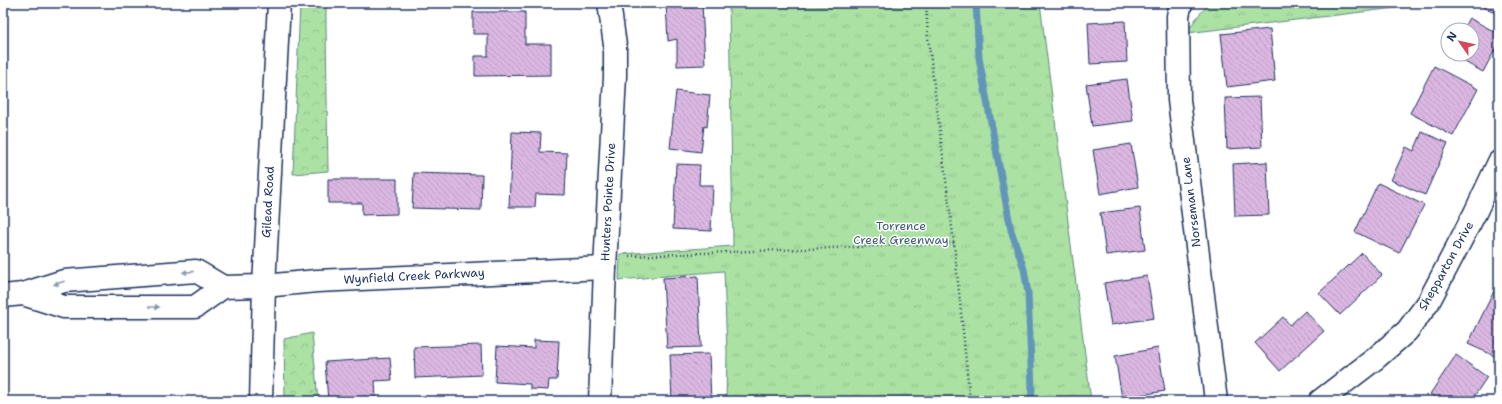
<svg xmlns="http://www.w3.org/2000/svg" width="1502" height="404" font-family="'Shantell Sans',sans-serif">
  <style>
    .forest { fill: url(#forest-crowns); stroke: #638880 }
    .park { fill: url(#park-tufts); stroke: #638880 }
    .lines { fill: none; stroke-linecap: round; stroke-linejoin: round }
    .stream { stroke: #6296b8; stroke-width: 7 }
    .building { fill: url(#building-back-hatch); stroke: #1b2f5e }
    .minor-casing { stroke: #1b2f5e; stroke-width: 25 }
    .major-casing { stroke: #1b2f5e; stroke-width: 25 }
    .path { stroke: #1b2f5e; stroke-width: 2.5; stroke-dasharray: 1 3; stroke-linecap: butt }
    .minor { stroke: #fff; stroke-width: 22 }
    .major { stroke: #fff; stroke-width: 22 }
    .oneway { fill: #8d97ae }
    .labels { text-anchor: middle; stroke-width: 3; stroke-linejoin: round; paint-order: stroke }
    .street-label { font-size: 12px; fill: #1b2f5e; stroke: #fff }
    .park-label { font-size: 12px; fill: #3f5c6f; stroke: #fff }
  </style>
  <defs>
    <pattern id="forest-crowns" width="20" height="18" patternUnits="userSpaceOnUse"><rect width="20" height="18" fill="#abe1a3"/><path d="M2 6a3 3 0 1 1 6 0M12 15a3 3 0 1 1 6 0" fill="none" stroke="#93c18f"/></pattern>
    <pattern id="park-tufts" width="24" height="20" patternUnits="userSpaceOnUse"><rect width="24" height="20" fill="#abe1a3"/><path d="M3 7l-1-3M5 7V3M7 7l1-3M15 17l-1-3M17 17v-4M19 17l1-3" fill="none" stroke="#93c18f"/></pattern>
    <pattern id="building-back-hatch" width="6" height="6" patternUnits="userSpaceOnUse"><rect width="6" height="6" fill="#dbb7e1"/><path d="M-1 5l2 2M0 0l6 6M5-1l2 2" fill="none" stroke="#bb9ec3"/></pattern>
  </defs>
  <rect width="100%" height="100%" fill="#fff"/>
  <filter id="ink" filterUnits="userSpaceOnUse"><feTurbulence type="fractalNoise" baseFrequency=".025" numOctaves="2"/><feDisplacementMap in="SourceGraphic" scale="8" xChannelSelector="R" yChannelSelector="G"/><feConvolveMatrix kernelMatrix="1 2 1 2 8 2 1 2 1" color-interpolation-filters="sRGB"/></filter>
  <g filter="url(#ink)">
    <g class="forest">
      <path d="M300,3H326V24L328,171L293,174Z"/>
      <path d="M312,333L318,401H285L284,339Z"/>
    </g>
    <g class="park">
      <path d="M729,3H1040L1091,401H726L727,352L724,271L619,280L620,254L733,246Z"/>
      <path d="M1212,3H1406L1404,7L1187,33C1193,22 1202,9 1212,3Z"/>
    </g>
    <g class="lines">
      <path class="stream" d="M976,3L979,58L1011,230L1024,269L1028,293L1032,388L1031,401"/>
    </g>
    <g class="building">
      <path d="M666,3H702L705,65L677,66V39L668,41Z"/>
      <path d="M1479,3H1499V15L1478,4Z"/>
      <path d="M473,12H525V44H551V75L475,76V56H488V34H473Z"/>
      <path d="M1469,18L1499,34V42L1483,72L1450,54H1472V30H1462Z"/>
      <path d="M1125,21L1127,62L1090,64L1088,23Z"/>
      <path d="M1270,29L1275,81L1227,87L1221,34Z"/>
      <path d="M1434,66L1478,89L1453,136L1410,113Z"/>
      <path d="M1127,79L1133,121L1092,126L1086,84Z"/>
      <path d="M676,91L710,95L707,127L704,126L701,152L670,148Z"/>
      <path d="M1260,97L1262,147L1227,149L1225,98Z"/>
      <path d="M512,132L541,133L540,152L567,153L565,195L536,194L535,207H509Z"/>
      <path d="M1422,132L1448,143L1425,195L1391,180L1406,147L1414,151Z"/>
      <path d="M1131,144L1138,187L1100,194L1093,150Z"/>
      <path d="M1267,162L1269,215L1235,216L1233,164Z"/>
      <path d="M676,164L700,165L699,185H713L711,231L673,229Z"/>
      <path d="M414,173L482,175L481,210L412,208Z"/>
      <path d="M328,179H397V214L362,215V203H328Z"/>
      <path d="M1378,183L1424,205L1399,253L1355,232Z"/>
      <path d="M1140,208L1145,250L1106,255L1100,213Z"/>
      <path d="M1362,253L1382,275L1340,315L1319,293Z"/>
      <path d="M698,276L701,347L667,348L663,278Z"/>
      <path d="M1147,276L1154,318L1111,325L1104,283Z"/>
      <path d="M1494,291L1499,294V358L1468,344Z"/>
      <path d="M1305,311L1324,331L1280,371L1255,343L1283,317L1290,325Z"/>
      <path d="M534,340L559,341L557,380H549L548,390L530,389V384L495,382L497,346L534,348Z"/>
      <path d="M481,345L482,375L415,378L414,347Z"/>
      <path d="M1158,348L1165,391L1122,398L1115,356Z"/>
      <path d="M709,354L711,401H672L670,355Z"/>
      <path d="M1456,355L1487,377L1471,401H1440L1430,394Z"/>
      <path d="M390,358L392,380L375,381L376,398L328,401L325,362Z"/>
    </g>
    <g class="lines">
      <defs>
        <g id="minor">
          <path d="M1181,3L1178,16L1179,100L1216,401"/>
          <path d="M23,294L64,307H195L223,287L264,286L317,281L605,268"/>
          <path d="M3,296L23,294L64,281L196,271L223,287"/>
          <path d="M600,401L605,268L615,76V45L609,3"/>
          <path d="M1320,401L1376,358L1407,331L1428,303L1475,213L1499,162"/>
        </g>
        <path id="major" d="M261,401L264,286L279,3"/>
      </defs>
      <use href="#minor" class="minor-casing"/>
      <use href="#major" class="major-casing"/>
      <g class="path">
        <path d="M926,3L928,38L954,243L970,401"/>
        <path d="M629,256L954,243"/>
      </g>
      <use href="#minor" class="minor"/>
      <use href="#major" class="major"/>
    </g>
    <defs><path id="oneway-solid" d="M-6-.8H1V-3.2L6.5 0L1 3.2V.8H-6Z"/></defs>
    <g class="oneway">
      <use href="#oneway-solid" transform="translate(188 272) rotate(176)"/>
      <use href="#oneway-solid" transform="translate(59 283) rotate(163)"/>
      <use href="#oneway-solid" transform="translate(154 307)"/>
    </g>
  </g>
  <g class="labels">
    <g class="street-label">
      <text transform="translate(268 202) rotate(-87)" y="4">Gilead Road</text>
      <text transform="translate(608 202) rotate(-87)" y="4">Hunters Pointe Drive</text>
      <text transform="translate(1191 202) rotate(-97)" y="4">Norseman Lane</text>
      <text transform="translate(1446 266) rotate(-61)" y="4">Shepparton Drive</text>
      <text transform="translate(414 276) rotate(-3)" y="4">Wynfield Creek Parkway</text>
    </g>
    <g class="park-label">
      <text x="901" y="230">Torrence<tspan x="901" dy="14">Creek Greenway</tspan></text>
    </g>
  </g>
  <rect width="1502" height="404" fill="none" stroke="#fff" stroke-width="16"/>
  <rect x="8" y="8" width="1486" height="388" fill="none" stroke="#1b2f5e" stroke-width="1.5" filter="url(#ink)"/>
  <g transform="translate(1460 42) rotate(304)"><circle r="19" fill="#ffffff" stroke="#a4acbf"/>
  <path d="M0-3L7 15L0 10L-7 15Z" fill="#d1495b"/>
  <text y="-6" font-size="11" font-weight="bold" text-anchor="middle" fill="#1b2f5e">N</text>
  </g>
</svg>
